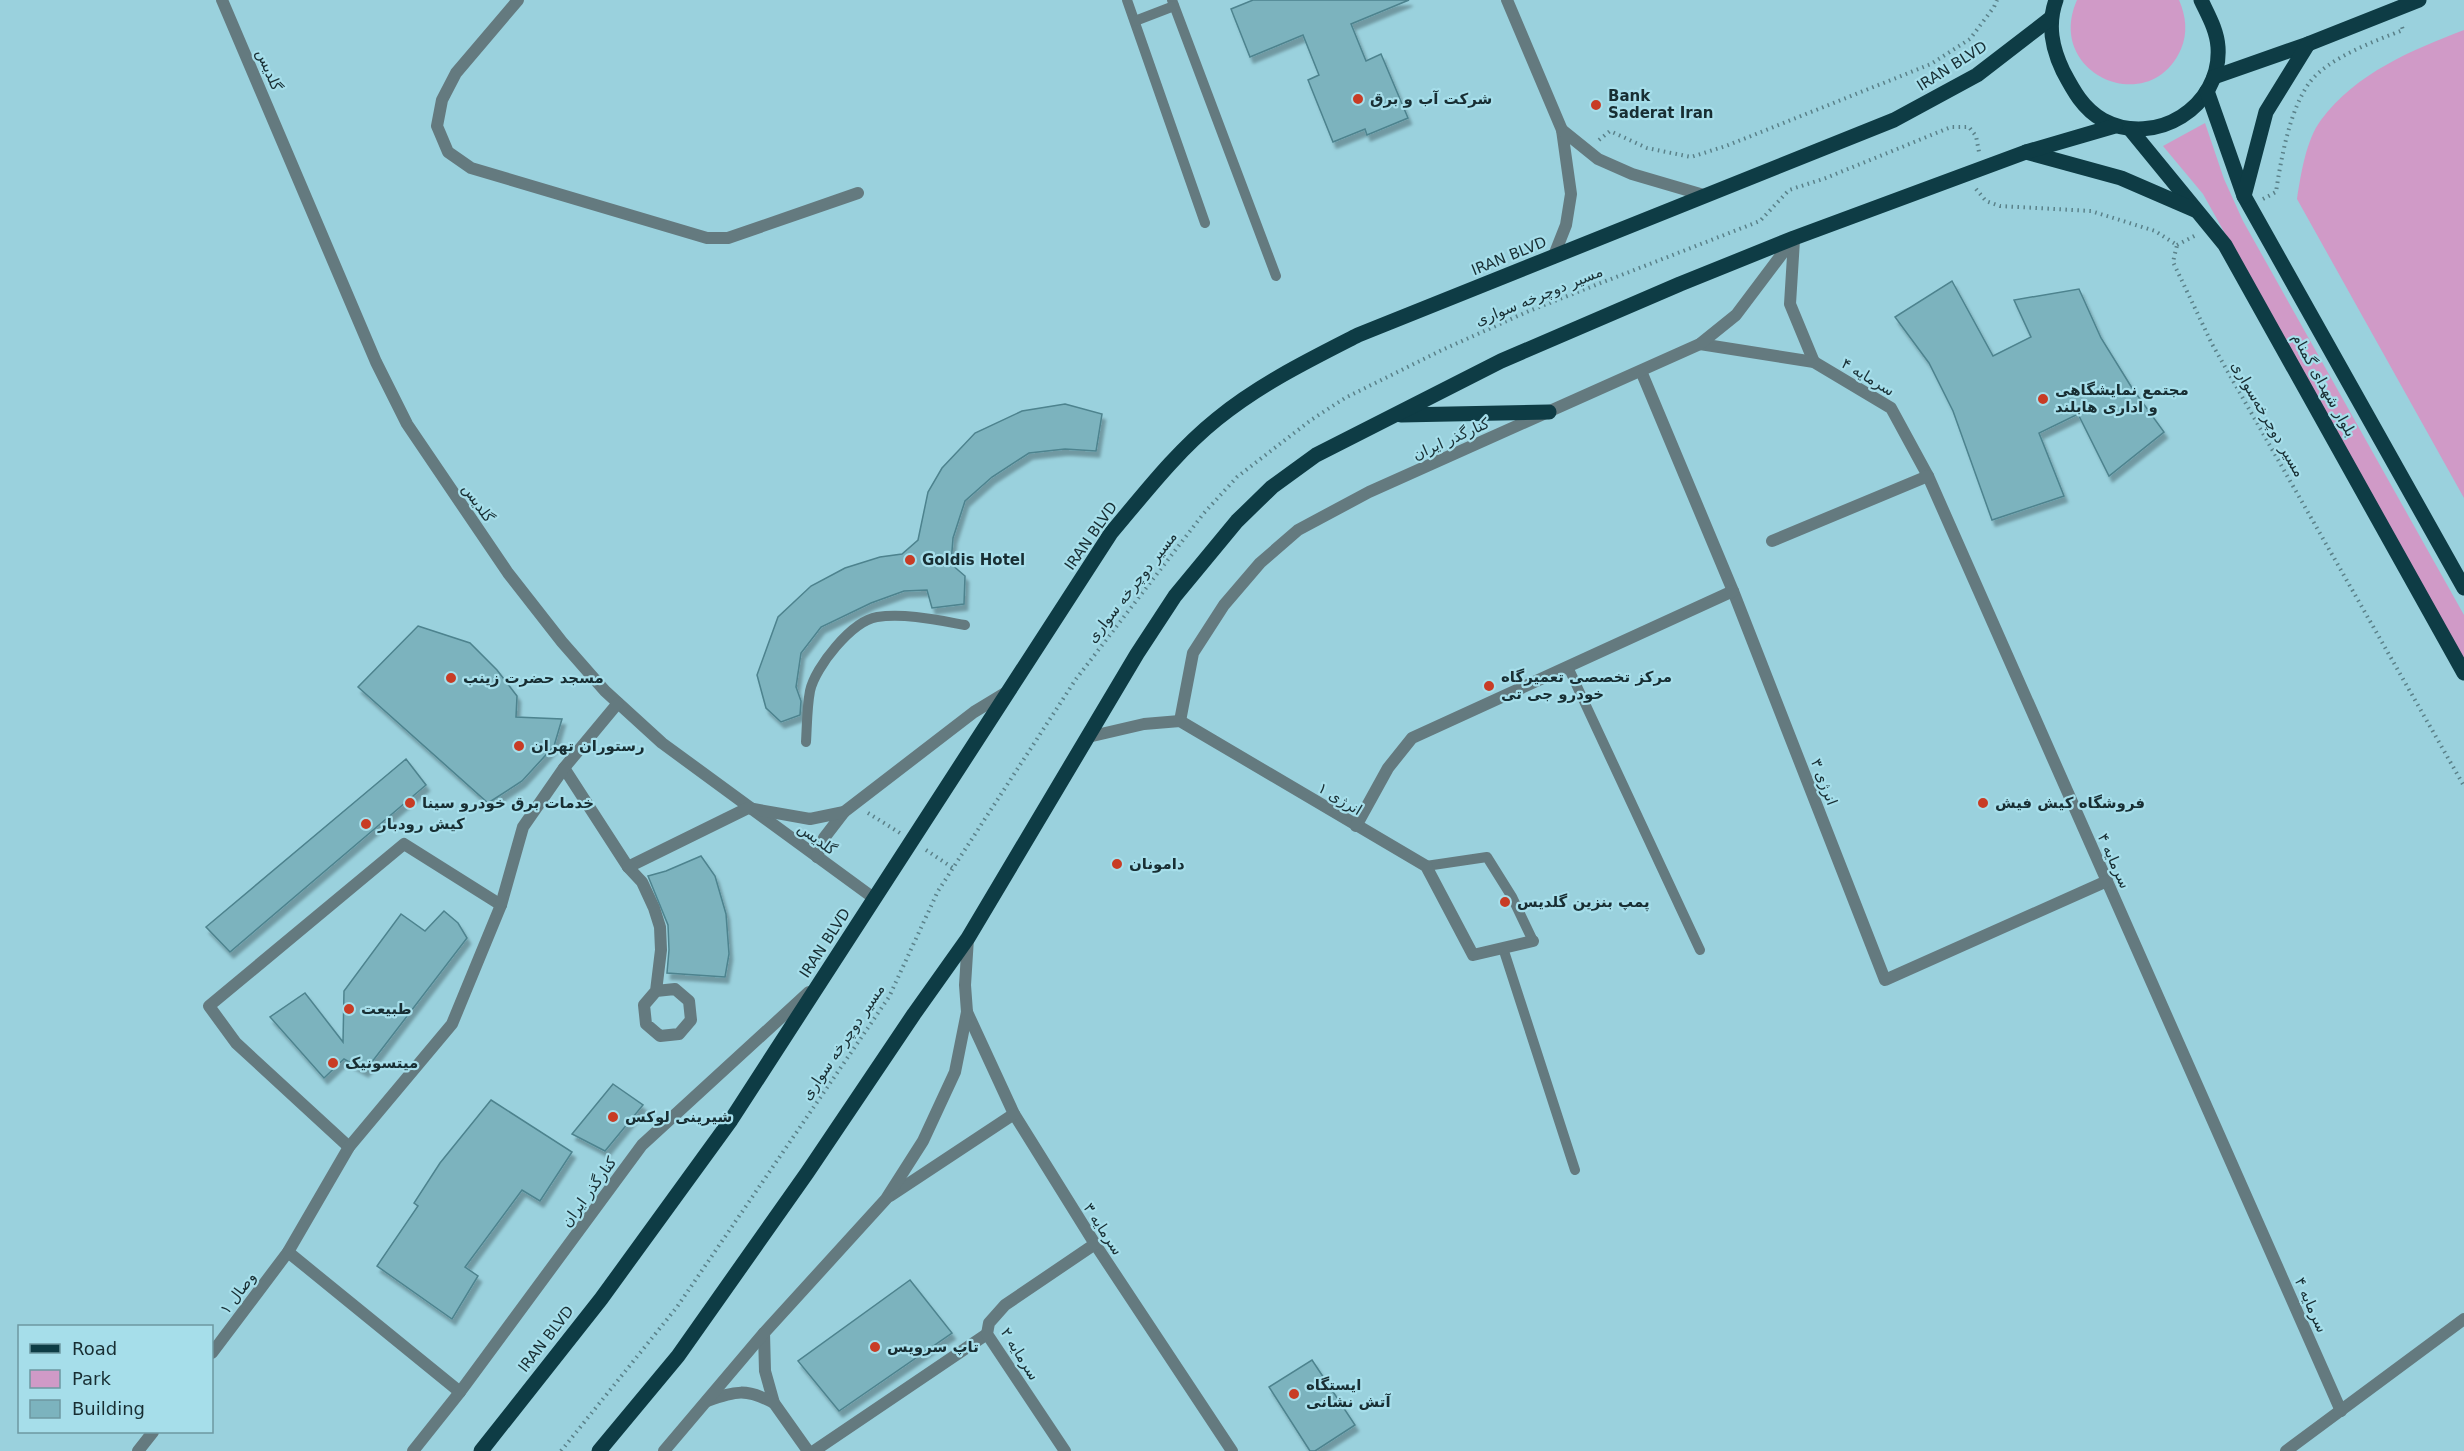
<svg xmlns="http://www.w3.org/2000/svg" width="2464" height="1451" font-family="'DejaVu Sans',Cairo,sans-serif">
  <style>
    .green { fill: #d09ac7 }
    .building { fill: #7cb3be; stroke: #4d838e; stroke-width: 1.5; filter: url(#shadow) }
    .lines { fill: none; stroke-linecap: round; stroke-linejoin: round }
    .path { stroke: #5a8189; stroke-width: 4; stroke-dasharray: 1.5 4.5; stroke-linecap: butt }
    .lane { stroke: #647a7f; stroke-width: 10 }
    .street { stroke: #647a7f; stroke-width: 12 }
    .primary { stroke: #0e3c45; stroke-width: 15 }
    .poi-dot { fill: #c83c25; stroke: #a6deea; stroke-width: 2 }
    .labels { text-anchor: middle; stroke-width: 4.5; stroke-linejoin: round; paint-order: stroke }
    .street-label { font-size: 15px; fill: #182e33; stroke: #a6deea }
    .poi-label { font-size: 15px; font-weight: bold; fill: #182e33; stroke: #a6deea; text-anchor: start }
  </style>
  <defs>
    <filter id="shadow"><feDropShadow dx="3.5" dy="6" stdDeviation="1.5" flood-color="#0004"/></filter>
  </defs>
  <rect width="100%" height="100%" fill="#9ad1dd"/>
  <g class="green">
    <path d="M2077,0H2179C2186,16 2188,33 2181,49C2150,120 2044,74 2077,0Z"/>
    <path d="M2464,30V498L2297,199C2301,174 2306,140 2321,120C2356,73 2412,50 2464,30Z"/>
    <path d="M2205,123L2224,179L2243,221L2464,615V662L2203,194L2163,146Z"/>
  </g>
  <g class="building">
    <path d="M1253,0H1409L1351,24L1366,61L1381,54L1408,118L1367,135L1365,129L1333,142L1308,80L1319,75L1303,35L1250,57L1231,9Z"/>
    <path d="M1952,281L1993,356L2031,337L2014,300L2079,289L2101,338L2132,388L2164,432L2109,476L2078,414L2039,433L2064,496L1992,520L1953,411L1929,363L1895,317Z"/>
    <path d="M1065,404L1102,414L1096,451L1065,449L1029,453L992,477L965,501L953,538L951,564L965,576L964,604L932,608L927,590L904,591L871,603L821,627L801,653L796,687L801,701L800,715L781,722L766,708L757,675L778,617L811,586L845,568L880,557L902,554L918,540L928,492L942,468L975,433L1022,411Z"/>
    <path d="M418,626L470,643L497,670L517,696L516,717L562,719L554,746L522,781L488,803L358,687Z"/>
    <path d="M406,759L426,785L230,952L206,927Z"/>
    <path d="M701,856L715,876L726,914L729,954L725,977L667,973L669,950L668,925L648,876L666,871Z"/>
    <path d="M444,911L458,923L467,938L365,1071L344,1059L324,1078L270,1017L305,993L343,1042L344,991L401,914L425,931Z"/>
    <path d="M613,1084L643,1105L605,1151L572,1134Z"/>
    <path d="M491,1100L572,1152L540,1201L522,1190L465,1267L478,1276L452,1319L377,1266L418,1206L414,1203L440,1163Z"/>
    <path d="M910,1280L952,1333L839,1411L798,1361Z"/>
    <path d="M1312,1360L1355,1425L1315,1451H1310L1269,1387Z"/>
  </g>
  <g class="lines">
    <g class="path">
      <path d="M1599,140L1610,131L1647,148L1691,157L1726,146L1931,64L1970,39L1994,7L1997,0"/>
      <path d="M1976,189L1986,201L2000,206L2091,211L2155,231L2177,245L2173,262L2212,344L2464,786"/>
      <path d="M2263,199L2276,192C2281,159 2290,108 2310,82C2328,58 2375,41 2403,30L2401,24"/>
      <path d="M2177,245L2196,235"/>
      <path d="M868,813L900,833"/>
      <path d="M926,850L953,868"/>
      <path d="M561,1451L677,1307L889,997L938,891L1076,679L1204,513L1237,477L1311,420L1345,398L1442,350L1529,311L1760,221L1789,190L1826,178L1951,127H1969L1976,136L1979,152"/>
    </g>
    <g class="lane">
      <path d="M1127,0L1205,223"/>
      <path d="M1172,0L1276,276"/>
      <path d="M1135,21L1174,6"/>
      <path d="M1568,667L1700,950"/>
      <path d="M806,742C807,725 807,707 810,691C815,667 852,621 877,617C905,613 937,620 965,625"/>
      <path d="M1426,866L1487,857L1512,897L1533,941"/>
      <path d="M1503,948L1575,1170"/>
    </g>
    <g class="street">
      <path d="M222,0L376,362L407,424L508,573L562,642L605,691L662,743L875,899"/>
      <path d="M518,0L456,73L442,100L437,126L448,152L471,168L707,238H728L858,193"/>
      <path d="M1507,0L1562,130L1571,194L1566,225L1553,258"/>
      <path d="M1562,130L1598,159L1632,174L1707,196"/>
      <path d="M1794,240L1790,304L1814,362"/>
      <path d="M1700,344L1814,362L1891,408L1928,476L2341,1411"/>
      <path d="M1641,371L1733,591L1885,980L2107,881"/>
      <path d="M1772,541L1928,476"/>
      <path d="M1180,721L1193,653L1224,605L1260,563L1298,530L1369,492L1700,344L1736,315L1794,238"/>
      <path d="M1088,737L1144,724L1180,721L1426,866L1473,955L1533,941"/>
      <path d="M564,768L628,867L642,882L654,908L660,927L661,950L656,991L644,1005L646,1024L660,1036L679,1034L691,1020L689,1001L675,989L656,991"/>
      <path d="M1356,826L1388,768L1412,738L1733,591"/>
      <path d="M817,857L824,838L844,812"/>
      <path d="M628,867L748,808L810,819L844,812L974,712L1007,692"/>
      <path d="M967,1012L1014,1114L1095,1244L1232,1451"/>
      <path d="M349,1147L236,1043L209,1006L404,844L501,905"/>
      <path d="M890,1196L1014,1114"/>
      <path d="M288,1252L460,1392"/>
      <path d="M764,1333L765,1371L774,1403L808,1451"/>
      <path d="M212,1353L288,1252L349,1147L452,1024L501,905L523,827L564,768L618,703"/>
      <path d="M707,1401C736,1391 746,1388 774,1403"/>
      <path d="M138,1451L153,1432"/>
      <path d="M413,1451L460,1392L642,1145L809,992"/>
      <path d="M664,1451L764,1333L886,1199L923,1141L955,1072L967,1012L965,985L968,938"/>
      <path d="M814,1451L987,1334"/>
      <path d="M1065,1451L987,1334L989,1323L1005,1305L1095,1244"/>
      <path d="M2286,1451L2464,1319"/>
    </g>
    <g class="primary">
      <path d="M2056,0C2047,25 2052,48 2063,71C2073,90 2083,109 2103,120C2155,148 2222,107 2218,47C2217,30 2208,15 2201,0"/>
      <path d="M2214,77L2308,44L2419,0"/>
      <path d="M2207,91L2244,196L2464,588"/>
      <path d="M2130,129L2225,245L2464,673"/>
      <path d="M2026,152L2121,178L2195,210"/>
      <path d="M2244,196L2266,112L2308,44"/>
      <path d="M1401,415L1549,412"/>
      <path d="M481,1451L601,1299L731,1120L1111,533C1144,494 1176,452 1217,419C1260,384 1309,360 1358,335L1894,120L1977,75L2051,18"/>
      <path d="M599,1451L678,1356L807,1173L914,1014L968,938L1137,654L1175,596L1237,521L1272,487L1316,455L1501,361L1680,284L1794,238L2026,152L2115,126"/>
    </g>
  </g>
  <g class="poi-dot">
    <circle cx="1358" cy="99" r="6"/>
    <circle cx="1596" cy="105" r="6"/>
    <circle cx="2043" cy="399" r="6"/>
    <circle cx="910" cy="560" r="6"/>
    <circle cx="451" cy="678" r="6"/>
    <circle cx="1489" cy="686" r="6"/>
    <circle cx="519" cy="746" r="6"/>
    <circle cx="410" cy="803" r="6"/>
    <circle cx="1983" cy="803" r="6"/>
    <circle cx="366" cy="824" r="6"/>
    <circle cx="1117" cy="864" r="6"/>
    <circle cx="1505" cy="902" r="6"/>
    <circle cx="349" cy="1009" r="6"/>
    <circle cx="333" cy="1063" r="6"/>
    <circle cx="613" cy="1117" r="6"/>
    <circle cx="875" cy="1347" r="6"/>
    <circle cx="1294" cy="1394" r="6"/>
  </g>
  <g class="labels">
    <g class="street-label">
      <text transform="translate(1952 66) rotate(-32)" y="5">IRAN BLVD</text>
      <text transform="translate(269 70) rotate(67)" y="5">گلدیس</text>
      <text transform="translate(1509 256) rotate(-22)" y="5">IRAN BLVD</text>
      <text transform="translate(1539 296) rotate(-22)" y="5">مسیر دوچرخه سواری</text>
      <text transform="translate(1868 377) rotate(31)" y="5">سرمایه ۴</text>
      <text transform="translate(2324 385) rotate(61)" y="5">بلوار شهدای گمنام</text>
      <text transform="translate(2268 419) rotate(60)" y="5">مسیر دوچرخه‌سواری</text>
      <text transform="translate(1451 439) rotate(-24)" y="5">کنارگذر ایران</text>
      <text transform="translate(478 503) rotate(55)" y="5">گلدیس</text>
      <text transform="translate(1091 536) rotate(-55)" y="5">IRAN BLVD</text>
      <text transform="translate(1132 587) rotate(-52)" y="5">مسیر دوچرخه سواری</text>
      <text transform="translate(1824 782) rotate(69)" y="5">انرژی ۳</text>
      <text transform="translate(1340 799) rotate(31)" y="5">انرژی ۱</text>
      <text transform="translate(817 839) rotate(36)" y="5">گلدیس</text>
      <text transform="translate(2114 861) rotate(66)" y="5">سرمایه ۴</text>
      <text transform="translate(825 943) rotate(-57)" y="5">IRAN BLVD</text>
      <text transform="translate(843 1042) rotate(-56)" y="5">مسیر دوچرخه سواری</text>
      <text transform="translate(589 1192) rotate(-54)" y="5">کنارگذر ایران</text>
      <text transform="translate(1103 1229) rotate(57)" y="5">سرمایه ۳</text>
      <text transform="translate(238 1293) rotate(-53)" y="5">وصال ۱</text>
      <text transform="translate(2311 1305) rotate(66)" y="5">سرمایه ۴</text>
      <text transform="translate(546 1339) rotate(-52)" y="5">IRAN BLVD</text>
      <text transform="translate(1020 1354) rotate(58)" y="5">سرمایه ۲</text>
    </g>
    <g class="poi-label">
      <text x="1608" y="101">Bank<tspan x="1608" dy="17">Saderat Iran</tspan></text>
      <text x="1370" y="104">شرکت آب و برق</text>
      <text x="2055" y="395">مجتمع نمایشگاهی<tspan x="2055" dy="17">و اداری هابلند</tspan></text>
      <text x="922" y="565">Goldis Hotel</text>
      <text x="1501" y="682">مرکز تخصصی تعمیرگاه<tspan x="1501" dy="17">خودرو جی تی</tspan></text>
      <text x="463" y="683">مسجد حضرت زینب</text>
      <text x="531" y="751">رستوران تهران</text>
      <text x="422" y="808">خدمات برق خودرو سینا</text>
      <text x="1995" y="808">فروشگاه کیش فیش</text>
      <text x="378" y="829">کیش رودبار</text>
      <text x="1129" y="869">دامونان</text>
      <text x="1517" y="907">پمپ بنزین گلدیس</text>
      <text x="361" y="1014">طبیعت</text>
      <text x="345" y="1068">میتسونیک</text>
      <text x="625" y="1122">شيرينی لوكس</text>
      <text x="887" y="1352">تاپ سرویس</text>
      <text x="1306" y="1390">ایستگاه<tspan x="1306" dy="17">آتش نشانی</tspan></text>
    </g>
  </g>
  <rect x="18" y="1325" width="195" height="108" fill="#a6deea" stroke="#6d98a1" stroke-width="1.5"/>
  <rect x="30" y="1344" width="30" height="9" fill="#0e3c45" stroke="#6d98a1" stroke-width="1.5"/>
  <text x="72" y="1355" font-size="18" fill="#182e33">Road</text>
  <rect x="30" y="1370" width="30" height="18" fill="#d09ac7" stroke="#6d98a1" stroke-width="1.5"/>
  <text x="72" y="1385" font-size="18" fill="#182e33">Park</text>
  <rect x="30" y="1400" width="30" height="18" fill="#7cb3be" stroke="#6d98a1" stroke-width="1.5"/>
  <text x="72" y="1415" font-size="18" fill="#182e33">Building</text>
</svg>
